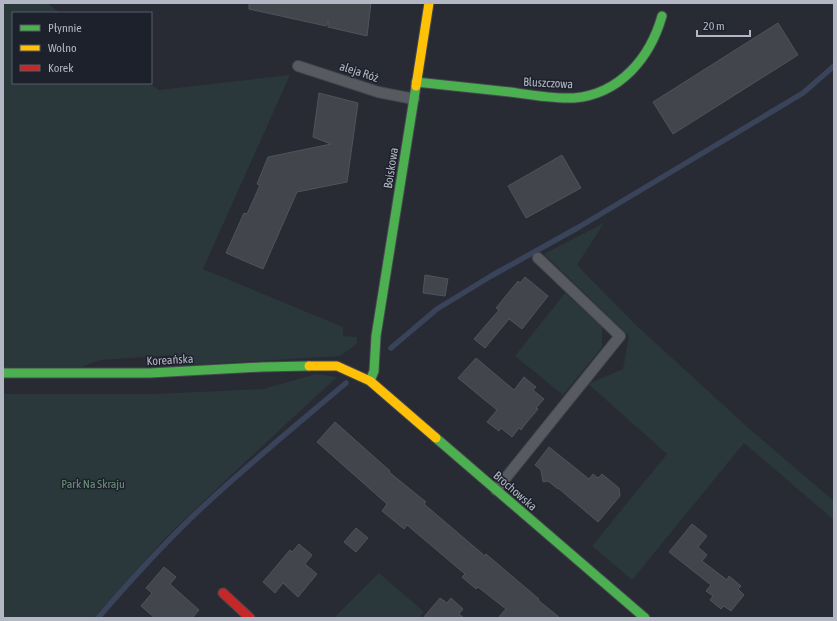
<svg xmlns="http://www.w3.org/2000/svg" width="837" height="621" font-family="'Asap Condensed',sans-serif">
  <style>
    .green { fill: #2a373b }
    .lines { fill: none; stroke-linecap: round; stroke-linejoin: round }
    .stream { stroke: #39435a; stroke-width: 5.5 }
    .building { fill: #42454b; stroke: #50535b }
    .lane-casing { stroke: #45484d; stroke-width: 12 }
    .fast-casing { stroke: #464850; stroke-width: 11 }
    .slow-casing { stroke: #464850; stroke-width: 11 }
    .jam-casing { stroke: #464850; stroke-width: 11 }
    .lane { stroke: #575a61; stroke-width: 10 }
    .fast { stroke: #4caf50; stroke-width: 9 }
    .slow { stroke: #ffc107; stroke-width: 9 }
    .jam { stroke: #c62828; stroke-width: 9 }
    .labels { text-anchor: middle; stroke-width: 3; stroke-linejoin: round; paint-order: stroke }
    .street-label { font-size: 12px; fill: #b2b7c3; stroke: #1d212c }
    .park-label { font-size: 12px; fill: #6c917a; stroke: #1d212c }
  </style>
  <rect width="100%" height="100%" fill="#282b33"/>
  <g class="green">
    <path d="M3,3H47L60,13H13V83H149L159,90L290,75L203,269L343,327V336L357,337V344L340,356L174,366L172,355L101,360L81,367H3Z"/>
    <path d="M604,223L577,265L638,327L753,432L834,501V520L744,443L632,580L592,546L667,454L588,384L623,369L629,336L544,254Z"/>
    <path d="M565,293L602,327V347L563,395L515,356Z"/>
    <path d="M316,374L337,377L243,464L167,536L94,618H3V394H154L263,389Z"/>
    <path d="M379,573L424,612L419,618H334Z"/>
  </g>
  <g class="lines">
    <g class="stream">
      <path d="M391,348L437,309L491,276L579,227L803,93L834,66"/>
      <path d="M98,618C128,583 159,549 192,517C241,470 294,427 346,383"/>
    </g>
  </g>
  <g class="building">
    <path d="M249,3H371L367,36L328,27V21L326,26L249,9Z"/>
    <path d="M778,23L798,55L673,134L653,102Z"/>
    <path d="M319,93L358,103L347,182L297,192L263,269L226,253L244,213L247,214L260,185L257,184L268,157L331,144L313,137Z"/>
    <path d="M562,155L581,188L526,218L508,186Z"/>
    <path d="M425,275L448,279L445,296L423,293Z"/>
    <path d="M525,277L548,296L522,329L509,319L485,348L474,339L499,310L496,308L518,281L520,283Z"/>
    <path d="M476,358L514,390L524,377L536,387L533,390L544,399L536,408L538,409L527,422L521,430L519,428L512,437L501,428L499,431L487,422L497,410L458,378Z"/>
    <path d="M335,422L390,471L389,472L426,502L424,504L485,556L486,554L539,599L538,600L560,618H498L506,609L478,587L476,589L462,577L465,574L407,525L404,529L382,511L387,504L317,442Z"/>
    <path d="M549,447L589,479L593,474L598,478L602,474L619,488L620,496L598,522L558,488V489L548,481L543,482L541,470L535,465Z"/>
    <path d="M692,524L707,536L698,547L707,555L702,561L727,580L729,576L741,586L738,589L744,595L731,611L724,606L721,609L710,600L713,596L706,591L711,585L669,552Z"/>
    <path d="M356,528L368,538L356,552L344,542Z"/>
    <path d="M299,544L312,555L305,564L317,574L298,597L283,583L275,593L263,582L290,550L292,552Z"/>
    <path d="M164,567L176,577L170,584L199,610L192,618H155L141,606L152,593L146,588Z"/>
    <path d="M440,598L447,603L451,598L463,609L459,614L464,618H423Z"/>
  </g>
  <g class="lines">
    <defs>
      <g id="lane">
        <path d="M298,66L378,92L414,99"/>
        <path d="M496,490L620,336L538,258"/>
      </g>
      <g id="fast">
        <path d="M416,82C447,85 479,89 510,92C531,95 553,99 574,98C620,94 650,58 662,16"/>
        <path d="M3,373H150L262,367L309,366"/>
        <path d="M370,381L374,371L376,336L416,86"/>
        <path d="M436,438L645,618"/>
      </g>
      <g id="slow">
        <path d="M416,86L429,3"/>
        <path d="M309,366H337L370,381L436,438"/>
      </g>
      <path id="jam" d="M223,593L250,618"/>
    </defs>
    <use href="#lane" class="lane-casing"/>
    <use href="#fast" class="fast-casing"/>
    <use href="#slow" class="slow-casing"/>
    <use href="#jam" class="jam-casing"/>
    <use href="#lane" class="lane"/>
    <use href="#fast" class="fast"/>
    <use href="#slow" class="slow"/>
    <use href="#jam" class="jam"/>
  </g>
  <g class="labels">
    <g class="street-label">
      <text transform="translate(359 72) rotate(18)" y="4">aleja Róż</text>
      <text transform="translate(548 83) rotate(3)" y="4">Bluszczowa</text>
      <text transform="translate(391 168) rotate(-81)" y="4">Boiskowa</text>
      <text transform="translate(170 360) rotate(-3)" y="4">Koreańska</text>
      <text transform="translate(515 491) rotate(41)" y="4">Brochowska</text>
    </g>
    <g class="park-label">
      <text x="93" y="488">Park Na Skraju</text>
    </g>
  </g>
  <rect width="837" height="621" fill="none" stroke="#b2b7c3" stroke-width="8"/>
  <rect x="12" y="12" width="140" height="72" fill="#1d212c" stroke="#595d68"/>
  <rect x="20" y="25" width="20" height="6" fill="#4caf50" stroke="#595d68"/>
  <text x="48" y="32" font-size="12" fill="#b2b7c3">Płynnie</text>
  <rect x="20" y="45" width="20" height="6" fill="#ffc107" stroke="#595d68"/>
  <text x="48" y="52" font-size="12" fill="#b2b7c3">Wolno</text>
  <rect x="20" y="65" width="20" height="6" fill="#c62828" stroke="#595d68"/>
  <text x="48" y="72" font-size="12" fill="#b2b7c3">Korek</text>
  <path d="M697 30v6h53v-6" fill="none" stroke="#b2b7c3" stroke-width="2"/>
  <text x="703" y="30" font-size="12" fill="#b2b7c3" stroke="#1d212c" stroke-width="3" paint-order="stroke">20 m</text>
</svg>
